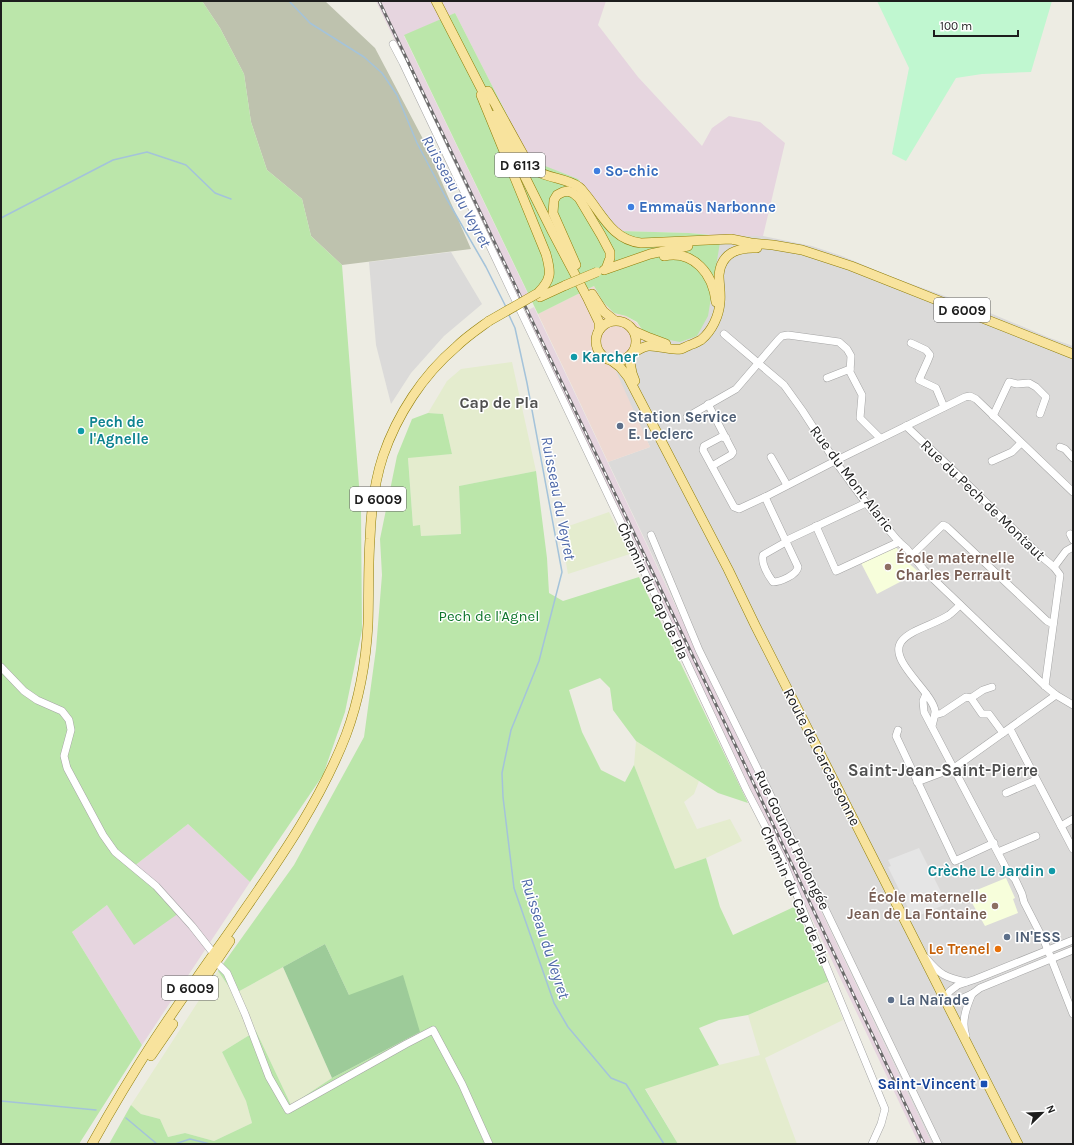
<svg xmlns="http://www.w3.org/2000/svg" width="1074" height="1145" font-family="Karla,sans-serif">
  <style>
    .residential { fill: #dbdad9 }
    .commercial { fill: #eed9d2 }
    .industrial { fill: #e6d5df }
    .education { fill: #f7fedb }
    .construction { fill: #bec2ae }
    .farmland { fill: #e4ecce }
    .grass { fill: #bbe6aa }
    .forest { fill: #9dcb99 }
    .park { fill: #c0f7d0 }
    .parking { fill: #e5e5e5 }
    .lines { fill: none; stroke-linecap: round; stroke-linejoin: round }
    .stream { stroke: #a4c3da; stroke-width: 1.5 }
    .minor-casing { stroke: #a4a4a4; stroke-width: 8 }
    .major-casing { stroke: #8f7d06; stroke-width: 10 }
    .minor { stroke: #fff; stroke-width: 7 }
    .major { stroke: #f8e39d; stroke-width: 9 }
    .rail-casing { stroke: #6b6b6b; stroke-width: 3 }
    .rail { stroke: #fff; stroke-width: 1.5; stroke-dasharray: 4.5; stroke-linecap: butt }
    .major-bridge-casing { stroke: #8f7d06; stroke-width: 10; stroke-linecap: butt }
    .major-bridge { stroke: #f8e39d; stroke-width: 9 }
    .shop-dot { fill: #3f7fe0; stroke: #fff; stroke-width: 1.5 }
    .culture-dot { fill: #0f9aa8; stroke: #fff; stroke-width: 1.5 }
    .service-dot { fill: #5c6f8a; stroke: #fff; stroke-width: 1.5 }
    .education-dot { fill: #8d6e63; stroke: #fff; stroke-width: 1.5 }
    .food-dot { fill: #e8710a; stroke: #fff; stroke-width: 1.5 }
    .transit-dot { fill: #1a4fb4; stroke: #fff; stroke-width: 1.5 }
    .labels { text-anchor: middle; stroke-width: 3; stroke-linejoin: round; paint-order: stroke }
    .shield { fill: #fff; stroke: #616161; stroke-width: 1 }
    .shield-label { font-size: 14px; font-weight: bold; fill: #1d1d1d }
    .shop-label { font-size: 15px; font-weight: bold; fill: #366cbe; stroke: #fff; text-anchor: start }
    .culture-label { font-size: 15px; font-weight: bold; fill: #0d838f; stroke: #fff; text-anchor: start }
    .service-label { font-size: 15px; font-weight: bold; fill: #4e5e75; stroke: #fff; text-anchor: start }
    .street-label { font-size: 15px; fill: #1d1d1d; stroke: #fff }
    .education-label { font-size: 15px; font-weight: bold; fill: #785e54; stroke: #fff; text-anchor: start }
    .park-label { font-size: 15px; fill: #0f762c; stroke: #fff }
    .food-label { font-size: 15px; font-weight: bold; fill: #c56008; stroke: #fff; text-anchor: end }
    .transit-label { font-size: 15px; font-weight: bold; fill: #164399; stroke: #fff; text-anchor: end }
    .water-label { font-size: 16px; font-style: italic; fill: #4d68a8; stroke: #fff }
    .neighbourhood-label { font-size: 16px; font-weight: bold; fill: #505050; stroke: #fff }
    .quarter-label { font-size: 17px; font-weight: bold; fill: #505050; stroke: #fff }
  </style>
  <rect width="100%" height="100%" fill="#edece3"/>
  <g class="residential">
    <path d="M721,236H763L812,246L842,256L892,277L978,308L1050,338L1073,346V1144H932L608,462L650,447L615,371L635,361L645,334L718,250Z"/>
    <path d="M451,252L482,304L444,336L411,373L391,404L376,345L369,262Z"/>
  </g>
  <path class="commercial" d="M594,286L603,302L614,313L626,316L637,323L645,334L635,361L616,371L650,447L608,462L538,314Z"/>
  <g class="industrial">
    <path d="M376,1H606L598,25L638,77L702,146L712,128L729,116L760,122L785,143L763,236H721L689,233L620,231L530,160L455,13L404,36L528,294L518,299Z"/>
    <path d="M534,307L680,615L932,1144H919L524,312Z"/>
    <path d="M188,824L250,882L142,1045L72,932L107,905L133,867Z"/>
  </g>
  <g class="education">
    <path d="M896,547L906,561L919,572L877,594L861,563Z"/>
    <path d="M1006,878L1015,898L1013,899L1018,913L985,926L967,894Z"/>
  </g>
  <path class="construction" d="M202,1H325L375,48L423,139L471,249L342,265L311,236L302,199L267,170L251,122L244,74L220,28Z"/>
  <g class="farmland">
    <path d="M512,362L536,471L459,486L461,534L421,536L413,526L408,457L452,454L443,414L428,413L447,381L461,369Z"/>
    <path d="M609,512L630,554L568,574L560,529Z"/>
    <path d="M636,741L699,781L694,794L684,802L697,829L730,819L742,841L706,858L675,869L634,765Z"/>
    <path d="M283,967L332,1078L291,1105L256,1031L222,1052L246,1101L252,1123L214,1141L185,1133L168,1137L160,1119L141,1114L131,1105L218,971L234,994Z"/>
    <path d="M829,981L843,1020L765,1058L797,1144H678L645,1088L719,1065L760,1055L748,1015Z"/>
  </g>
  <g class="grass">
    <path d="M1,1H202L220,28L244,74L251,122L267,170L302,199L311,236L342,265L361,511L362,630L345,712L323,775L250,882L188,824L133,867L179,913L134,945L107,905L72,932L142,1045L79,1144H1Z"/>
    <path d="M455,13L530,160L578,179L620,231L689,233L721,236L708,316L697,336L680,342L659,338L645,334L637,322L626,316L614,313L603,302L594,286L538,314L404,35Z"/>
    <path d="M428,413L443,414L452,454L408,458L413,526L420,525L421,536L461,534L459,486L536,471L547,558L549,593L563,601L639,577L748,803L718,793L636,741L613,710L610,688L600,678L569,690L582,732L601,770L625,782L634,765L675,869L706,858L720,907L733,935L796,906L811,945L829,981L748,1015L719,1020L699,1028L719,1065L645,1089L678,1144H109L131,1105L141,1114L160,1119L168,1137L185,1133L214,1141L252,1123L246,1101L222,1052L256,1031L291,1105L332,1078L420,1032L349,995L325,944L234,994L218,971L294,865L364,737L376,649L382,575L380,539L397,456L412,419Z"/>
  </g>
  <path class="forest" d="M325,944L349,995L403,975L420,1032L332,1078L283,967Z"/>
  <path class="park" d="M877,1H1052L1031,72L982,74L956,78L906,161L892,154L909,68Z"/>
  <path class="parking" d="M919,848L945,900L942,901L944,905L913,918L888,867L891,866L888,860Z"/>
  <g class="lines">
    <g class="stream">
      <path d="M289,1L310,23L364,57L382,73L397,95L417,143L445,196L486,267L506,307"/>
      <path d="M1,218L113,160L147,152L186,165L215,193L231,199"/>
      <path d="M508,313L515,328L527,383L562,572L539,661L511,730L502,773L503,797L514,888L554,1003L568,1027L611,1078L626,1084L664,1144"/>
      <path d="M1,1101L96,1110"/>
      <path d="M126,1118L157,1144"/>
      <path d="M175,1144L190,1139L210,1144"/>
    </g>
    <defs>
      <g id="minor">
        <path d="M393,44L403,63L627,535L746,789L782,859L885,1109L881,1124L872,1144"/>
        <path d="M724,334L784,385L802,410L835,461L866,503L899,542L907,549L924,570L1045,686L1056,695L1073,705"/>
        <path d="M911,343L926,350L930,355L928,360L919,380L936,388L944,407"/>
        <path d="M827,378L850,369"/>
        <path d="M708,404L733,452L731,455L712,466"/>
        <path d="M993,416L1009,382L1017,384L1029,383L1036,387L1046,397L1040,414"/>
        <path d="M687,417L736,389L778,340L782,336L788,335L839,342L847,349L851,356L850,372L862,395L860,418L880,438"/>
        <path d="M906,426L955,472L1042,557L1054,567L1060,575L1045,686"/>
        <path d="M726,438L721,437L704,446L703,450L734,507L739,509L765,497L835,461L965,397L970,396L976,399L1073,492"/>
        <path d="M1060,447L1065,449L1073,458"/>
        <path d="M771,457L787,485"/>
        <path d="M992,461L1012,452L1021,443"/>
        <path d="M765,497L798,567C797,575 780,582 773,582C768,575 761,563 763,555L784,543L787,540L866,503"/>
        <path d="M816,526L836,571L899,542"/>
        <path d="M1070,534L1073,540"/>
        <path d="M651,535L699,650L768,790L938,1144"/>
        <path d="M912,555L943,525L947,527L1047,621L1053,624"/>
        <path d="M1054,567L1066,551L1073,547"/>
        <path d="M1,667L24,691L37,700L62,711L69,720L71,730L64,756L67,768L103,835L115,852L156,886L192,926L214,954L216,962L227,973L245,1014L269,1077L288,1110L406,1044L433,1030L462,1084L489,1144"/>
        <path d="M926,694L923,701L924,712L1008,872L1015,879L1022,894L1024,902L1045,943L1073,1014"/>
        <path d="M971,698L983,690L992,687"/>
        <path d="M935,715L942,713L966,697L971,698L982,714H989L1003,733"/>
        <path d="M932,726C933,722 935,716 935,711C933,692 888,661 901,642C909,630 936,624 949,615C953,612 957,608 960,605"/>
        <path d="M1010,729L1073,849"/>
        <path d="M898,730L896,736L955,861L994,843"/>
        <path d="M917,782L954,768L1056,695"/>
        <path d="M1006,793L1036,780"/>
        <path d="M1061,826L1073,819"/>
        <path d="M998,852L1036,836"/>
        <path d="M926,958C940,975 945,977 966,982"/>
        <path d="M944,998L950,991L958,985L976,979L1073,940"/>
        <path d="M944,998L955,999L963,998L972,994L980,988L1073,950"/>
        <path d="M966,1036C961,1022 966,1008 972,994"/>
      </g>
      <g id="major">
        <path d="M436,1L487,100"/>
        <path d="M488,91L525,158C528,161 530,166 533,168C545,179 565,177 579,187C582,189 584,193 587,196C603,216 613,240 641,243L731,239L751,243L773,245L802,250L851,266L1073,354"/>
        <path d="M481,95L546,254C551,272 552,279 538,293"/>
        <path d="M494,115L553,233L588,299L599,322V330"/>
        <path d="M664,256C694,250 713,274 716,302"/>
        <path d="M576,265L553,213L554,200L557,195L563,192L568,191L573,193L579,198L601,235L610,252V258L606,269"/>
        <path d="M604,270L650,254L688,246"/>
        <path d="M592,294L603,311L614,320"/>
        <path d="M540,297L566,285"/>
        <circle cx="616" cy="341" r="20"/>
        <path d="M634,331L650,338L666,344"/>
        <path d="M633,353C638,350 642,347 648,346C659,345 670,351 681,349C684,348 687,346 690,345C694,344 697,342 701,340C712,331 719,316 720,302C721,293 719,284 719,275C721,253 738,247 757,248"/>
        <path d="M629,357L632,373L635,381"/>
        <path d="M612,361L620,367L628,377L728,569L755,625L904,919L1018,1144"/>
        <path d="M201,984L230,941"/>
        <path d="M151,1056L173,1024"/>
        <path d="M92,1144C112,1108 133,1073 155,1039C182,998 211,958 239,918C279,860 320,802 346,735C359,700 366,662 368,624C369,596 368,568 370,539C371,511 374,483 383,456C397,415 423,375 456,347C466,337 478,329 489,321"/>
      </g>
    </defs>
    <use href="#minor" class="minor-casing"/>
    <use href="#major" class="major-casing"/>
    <use href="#minor" class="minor"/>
    <use href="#major" class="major"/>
    <defs>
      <path id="rail" d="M379,1L742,759L924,1144"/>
    </defs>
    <use href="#rail" class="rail-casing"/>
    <use href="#rail" class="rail"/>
    <defs>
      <g id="major-bridge">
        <path d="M566,285L597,272"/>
        <path d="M489,321L538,293"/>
      </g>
    </defs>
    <use href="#major-bridge" class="major-bridge-casing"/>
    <use href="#major-bridge" class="major-bridge"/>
  </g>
  <g class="shop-dot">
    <circle cx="597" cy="171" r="4"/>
    <circle cx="631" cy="207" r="4"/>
  </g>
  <g class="culture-dot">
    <circle cx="574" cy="357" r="4"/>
    <circle cx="81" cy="431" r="4"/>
    <circle cx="1052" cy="871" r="4"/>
  </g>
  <g class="service-dot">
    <circle cx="620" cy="426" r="4"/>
    <circle cx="1007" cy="937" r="4"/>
    <circle cx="891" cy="1000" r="4"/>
  </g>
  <g class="education-dot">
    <circle cx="888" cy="567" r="4"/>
    <circle cx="995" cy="906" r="4"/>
  </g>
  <circle class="food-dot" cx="998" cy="949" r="4"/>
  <rect class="transit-dot" x="980" y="1080" width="8" height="8" rx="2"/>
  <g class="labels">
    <g class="shield">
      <rect x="495" y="153" width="50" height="24" rx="3"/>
      <rect x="934" y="298" width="56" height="24" rx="3"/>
      <rect x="350" y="487" width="56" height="24" rx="3"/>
      <rect x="162" y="976" width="56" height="24" rx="3"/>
    </g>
    <g class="shield-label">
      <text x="520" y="170">D 6113</text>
      <text x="962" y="315">D 6009</text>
      <text x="378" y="504">D 6009</text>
      <text x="190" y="993">D 6009</text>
    </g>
    <g class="shop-label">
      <text x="605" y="176">So-chic</text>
      <text x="639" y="212">Emmaüs Narbonne</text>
    </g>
    <g class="culture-label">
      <text x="582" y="362">Karcher</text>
      <text x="89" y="427">Pech de<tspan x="89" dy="17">l'Agnelle</tspan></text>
      <text x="1044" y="876" text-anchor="end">Crèche Le Jardin</text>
    </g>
    <g class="service-label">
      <text x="628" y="422">Station Service<tspan x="628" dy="17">E. Leclerc</tspan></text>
      <text x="1015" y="942">IN'ESS</text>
      <text x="899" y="1005">La Naïade</text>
    </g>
    <g class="street-label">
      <text transform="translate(852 479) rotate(53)" y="5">Rue du Mont Alaric</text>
      <text transform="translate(983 500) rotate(44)" y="5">Rue du Pech de Montaut</text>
      <text transform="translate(653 591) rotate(65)" y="5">Chemin du Cap de Pla</text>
      <text transform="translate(822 757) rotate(63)" y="5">Route de Carcassonne</text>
      <text transform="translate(792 840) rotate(64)" y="5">Rue Gounod Prolongée</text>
      <text transform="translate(795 895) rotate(66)" y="5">Chemin du Cap de Pla</text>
    </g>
    <g class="education-label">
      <text x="896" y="563">École maternelle<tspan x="896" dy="17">Charles Perrault</tspan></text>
      <text x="987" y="902" text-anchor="end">École maternelle<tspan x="987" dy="17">Jean de La Fontaine</tspan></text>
    </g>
    <g class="park-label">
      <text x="489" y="621">Pech de l'Agnel</text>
    </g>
    <g class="food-label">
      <text x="990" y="954">Le Trenel</text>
    </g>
    <g class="transit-label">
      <text x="976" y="1089">Saint-Vincent</text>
    </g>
    <g class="water-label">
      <text transform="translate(457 191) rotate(61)" y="6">Ruisseau du Veyret</text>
      <text transform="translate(559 498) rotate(79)" y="6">Ruisseau du Veyret</text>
      <text transform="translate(546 938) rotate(72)" y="6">Ruisseau du Veyret</text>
    </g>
    <g class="neighbourhood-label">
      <text x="499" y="408">Cap de Pla</text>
    </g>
    <g class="quarter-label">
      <text x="943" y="776">Saint-Jean-Saint-Pierre</text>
    </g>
  </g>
  <rect width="1074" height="1145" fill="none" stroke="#1d1d1d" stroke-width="4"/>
  <g transform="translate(1042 1113) rotate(67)" stroke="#ffffff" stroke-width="3" paint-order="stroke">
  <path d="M0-3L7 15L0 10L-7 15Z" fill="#1d1d1d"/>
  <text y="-6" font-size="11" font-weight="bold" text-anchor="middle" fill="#1d1d1d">N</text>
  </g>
  <path d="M934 30v6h84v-6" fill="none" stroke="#1d1d1d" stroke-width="2"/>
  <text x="940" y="30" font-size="12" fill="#1d1d1d" stroke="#ffffff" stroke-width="3" paint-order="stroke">100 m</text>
</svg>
